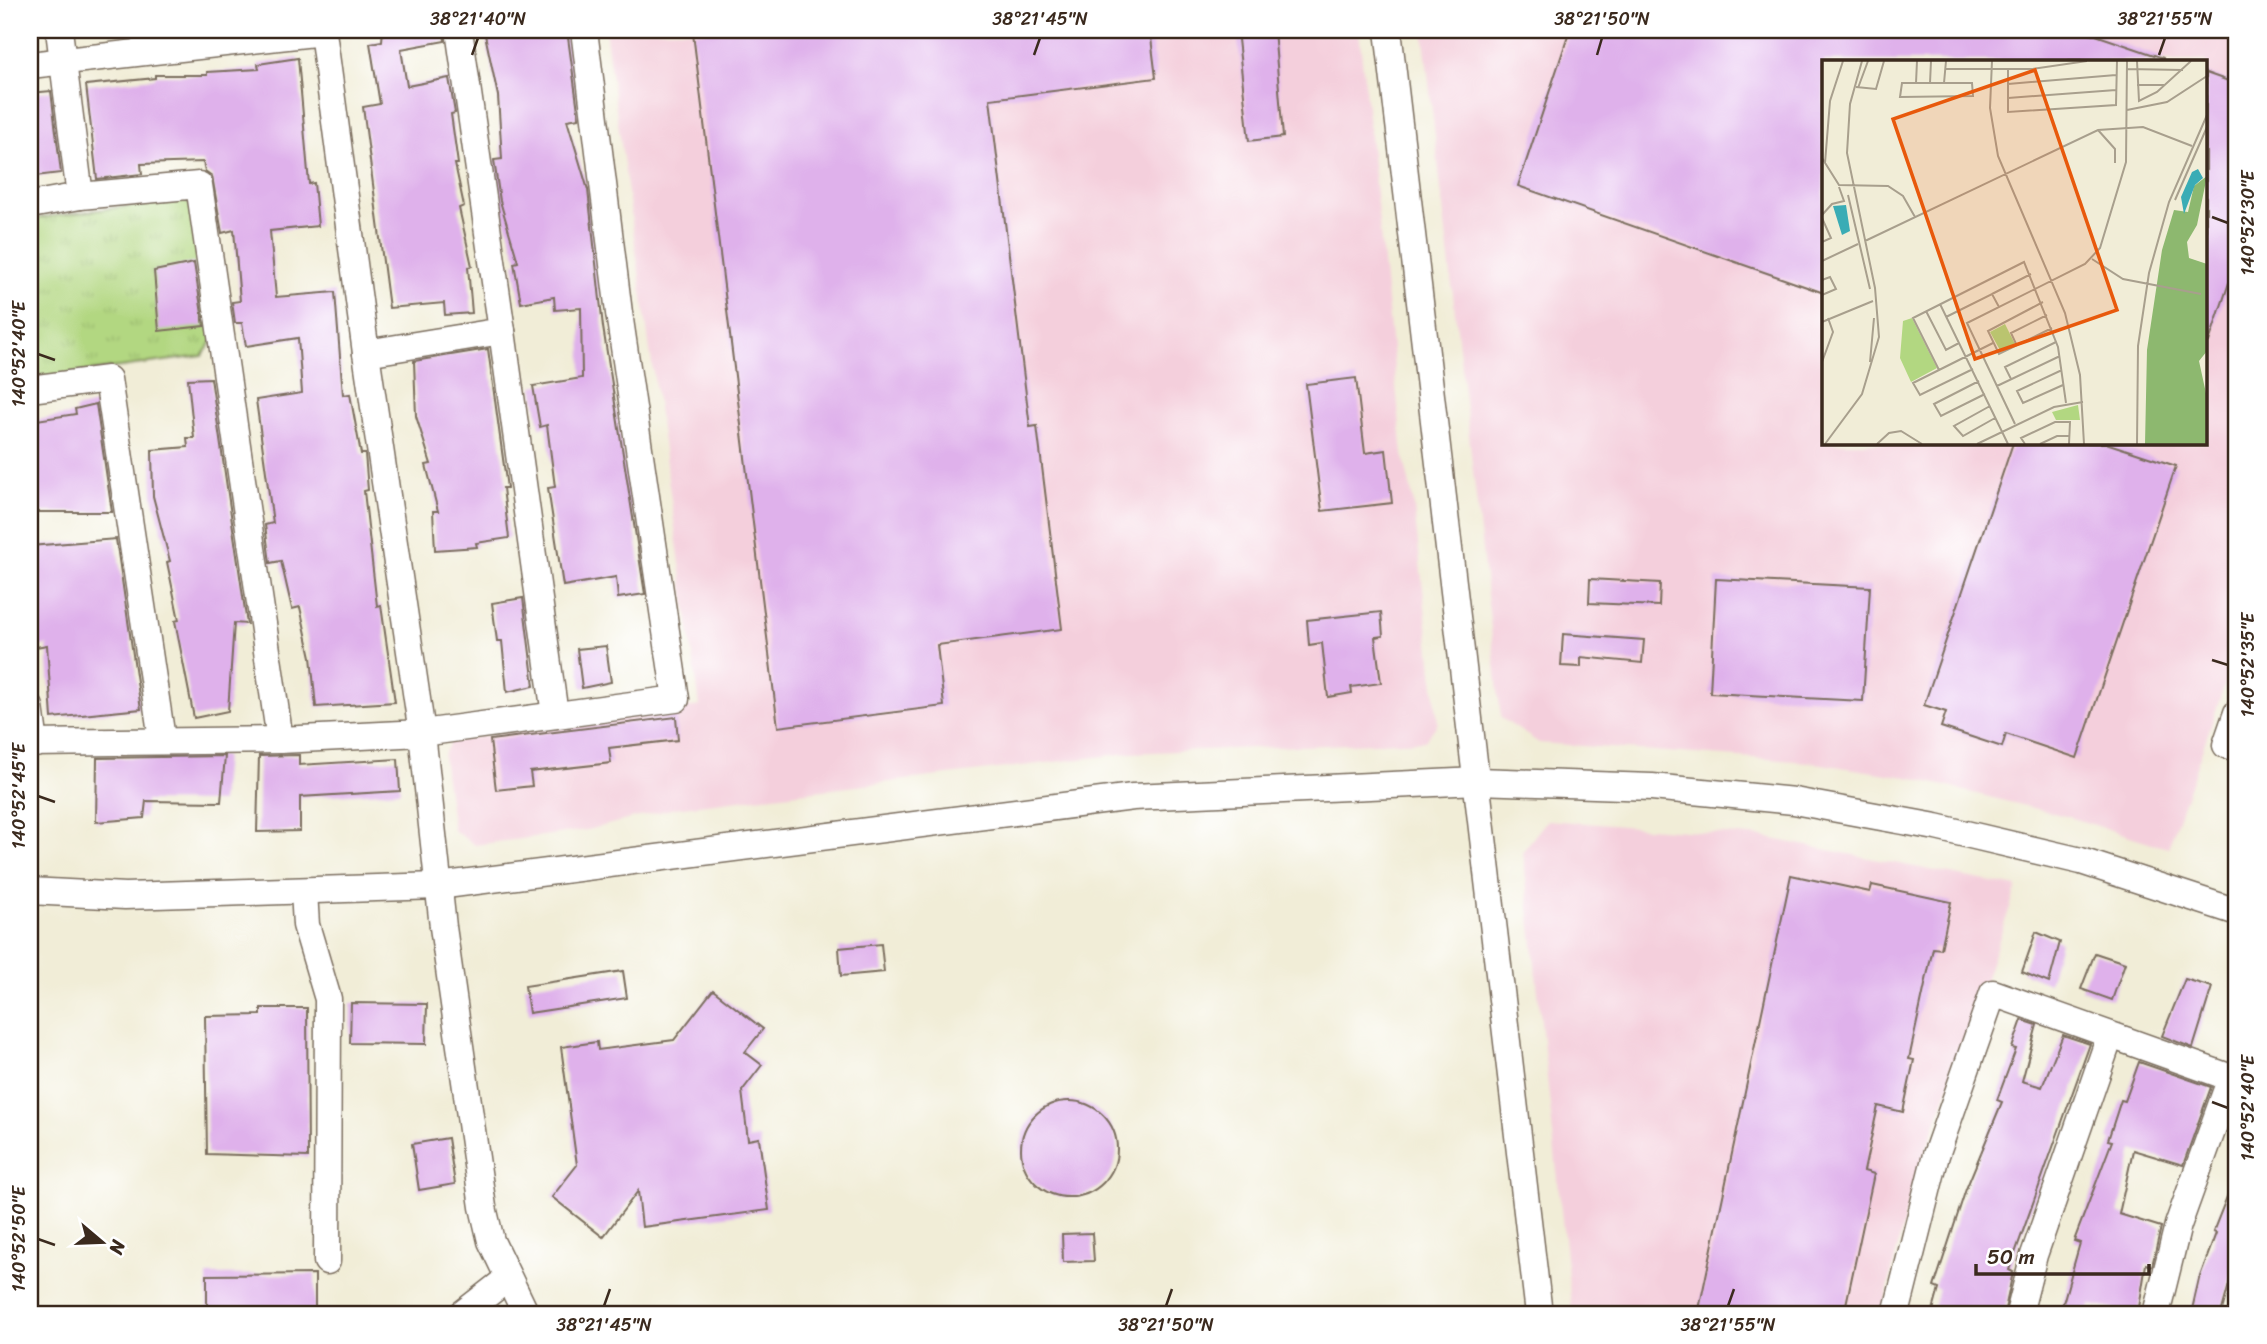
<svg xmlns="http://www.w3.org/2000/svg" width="2267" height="1344" font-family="Sriracha,sans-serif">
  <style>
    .built { fill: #f4cfdc; fill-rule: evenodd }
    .park { fill: url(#park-tufts); stroke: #768050; stroke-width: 2 }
    .building { fill: #dfb1eb }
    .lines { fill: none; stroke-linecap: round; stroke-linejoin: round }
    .minor-casing { stroke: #7b6e5f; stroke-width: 29 }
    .minor { stroke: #fff; stroke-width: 26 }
    .ticks { fill: none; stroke: #3b2a1e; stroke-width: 2.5 }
    .inset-road { fill: none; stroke: #a89f8d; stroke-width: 2 }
    .view { fill: #e8590c; fill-opacity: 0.15; stroke: #e8590c; stroke-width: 3.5 }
    .inset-edge { fill: none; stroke: #3b2a1e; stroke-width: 3.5 }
    .neatline { fill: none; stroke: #3b2a1e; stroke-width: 2.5 }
    .ticks-label { font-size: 18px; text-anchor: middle; fill: #3b2a1e }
  </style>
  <defs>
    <pattern id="park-tufts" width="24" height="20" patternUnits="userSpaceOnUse" patternTransform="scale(1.75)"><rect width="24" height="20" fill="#b2d781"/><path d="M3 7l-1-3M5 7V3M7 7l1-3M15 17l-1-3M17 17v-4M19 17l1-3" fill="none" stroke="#9ab96f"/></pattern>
  </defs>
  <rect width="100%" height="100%" fill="#fff"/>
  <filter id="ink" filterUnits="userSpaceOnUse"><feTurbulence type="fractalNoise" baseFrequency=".0143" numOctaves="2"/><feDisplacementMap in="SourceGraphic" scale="14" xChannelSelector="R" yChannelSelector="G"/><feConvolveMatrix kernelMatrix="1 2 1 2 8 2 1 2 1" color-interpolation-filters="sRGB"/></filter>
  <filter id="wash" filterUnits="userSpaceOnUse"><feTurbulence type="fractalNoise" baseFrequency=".00686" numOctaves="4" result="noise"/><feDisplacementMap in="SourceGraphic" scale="28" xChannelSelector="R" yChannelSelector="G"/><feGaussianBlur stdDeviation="1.57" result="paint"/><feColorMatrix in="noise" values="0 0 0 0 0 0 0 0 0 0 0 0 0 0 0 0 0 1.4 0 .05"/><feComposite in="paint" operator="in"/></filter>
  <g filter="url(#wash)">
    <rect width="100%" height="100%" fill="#f1edd7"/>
    <g class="built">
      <path d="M605,30H1359L1403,454L1413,499L1438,723L1425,741L1130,753L715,803L675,808L587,830L475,845L453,830L443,756L451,741L700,706Z"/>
      <path d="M1423,30H2237V650L2168,848L2069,817L1913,778L1808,762L1539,743L1501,718ZM1824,61H2206V443H1824Z"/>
      <path d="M1547,820L1762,837L2017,887L1907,1207L1882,1314H1572L1523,851Z"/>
    </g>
    <path class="park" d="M183,199L198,210L215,338L202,356L30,379V219Z"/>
    <g id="blocks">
      <g class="building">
        <path d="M383,30H444L445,41L401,49L407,86L449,78L455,113L451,114L458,164H455L464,206L459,208L472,266L468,267L472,313L445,315L444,303L389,308L363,107L380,104L370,43L382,41Z"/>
        <path d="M484,30H520V36L567,30L579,118L567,120L588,190L603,327L645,594L618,598L616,577L563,586L548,488L555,487L547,425L540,427L533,386L582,378L581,308L555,310L554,297L521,303L514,263L518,262L500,201L494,160L502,159L498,96Z"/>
        <path d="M716,30H1150L1156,78L990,99L1030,427L1037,426L1062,629L937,645L944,706L778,727L693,33Z"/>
        <path d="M1237,30H1274L1283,137L1249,141Z"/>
        <path d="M1570,30H2081L2163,58V61H1824V293L1518,186Z"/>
        <path d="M298,58L309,184L314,183L318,226L270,231L276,297L335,292L343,395L350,394L361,454H365L368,490L364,491L377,606L381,605L395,702L316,707L311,657L300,607L292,609L281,561L270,563L265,525L273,523L256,400L302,393L298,338L246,346L242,323H235L232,302L240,301L234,230L222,233L212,176L205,171L203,162L141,164L142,174L97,179L86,85L155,78V75H207V72L259,69L258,64Z"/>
        <path d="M2206,73L2237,84V259L2209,342L2206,341Z"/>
        <path d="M51,91L61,173L36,176L33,129H30V93Z"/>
        <path d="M194,263L204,326L159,331L154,271Z"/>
        <path d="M488,349L507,488H503L509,538L476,543L477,547L435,550L433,511H438L426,465L431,464L416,416L414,361Z"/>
        <path d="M211,378L247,624L234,623L228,711L194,718L175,621L179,620L167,562L170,561L153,496L152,450L188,447L187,438H194L188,379Z"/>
        <path d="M1356,378L1365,453L1386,450L1392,503L1322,511L1306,384Z"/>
        <path d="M96,404L112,512H30V474H35L30,421L76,414L75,409Z"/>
        <path d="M2013,443H2106L2176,466L2077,758L2006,734L2002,747L1941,727L1946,712L1924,705Z"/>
        <path d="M116,539L141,709L52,718L47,645L36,647L30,615V546Z"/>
        <path d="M1590,579L1660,583L1659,606L1589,603Z"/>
        <path d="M1716,579L1870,587L1863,701L1710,693Z"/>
        <path d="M523,598L534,686L507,692L502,641H497L492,603Z"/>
        <path d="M1381,612L1383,636L1375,637L1381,683L1351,687L1352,693L1328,697L1322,643L1309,645L1307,620Z"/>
        <path d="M1563,634L1644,640L1642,663L1581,657V667L1561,666Z"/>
        <path d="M606,646L611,682L582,688L577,649Z"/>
        <path d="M676,717L678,740L609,748L611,763L530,772L532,786L496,790L490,740Z"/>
        <path d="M299,755V765L398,759L400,791L300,797V831L257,832L259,756Z"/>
        <path d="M225,756L221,802L146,801L144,818L96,822L97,758Z"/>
        <path d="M1791,875L1870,892L1872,885L1951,902L1941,949L1933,948L1909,1059L1914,1060L1903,1112L1878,1106L1864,1171L1874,1174L1844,1314H1698Z"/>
        <path d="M2036,932L2060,942L2049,983L2022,972Z"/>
        <path d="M881,944L884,972L841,976L839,948Z"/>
        <path d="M2095,953L2125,963L2112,1000L2081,989Z"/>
        <path d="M623,971L627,998L529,1013L525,986Z"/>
        <path d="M2185,979L2212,987L2193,1048L2162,1036Z"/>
        <path d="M713,990L763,1029L745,1052L762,1065L742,1091L748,1140L759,1138L769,1210L642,1227L638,1191L603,1237L552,1197L577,1165L561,1047L597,1042L598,1050L674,1040Z"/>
        <path d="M351,1003L427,1004L426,1044L350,1043Z"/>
        <path d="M261,1008H307L308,1157L207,1154L205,1016L261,1015Z"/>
        <path d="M2022,1020L2037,1025L2022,1081L2042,1087L2063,1035L2090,1044L2009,1270L2013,1272L2004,1314H1932L1939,1289L1934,1287L1966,1189L2002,1102L1997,1100L2016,1049L2012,1048Z"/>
        <path d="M2139,1062L2211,1087L2183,1165L2133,1150L2119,1214L2161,1227L2152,1266L2146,1264L2138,1314L2090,1305L2089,1314H2060L2080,1243L2074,1241L2112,1141L2108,1140L2121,1100L2125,1101Z"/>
        <circle cx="1069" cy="1149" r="48"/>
        <path d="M448,1138L455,1184L419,1190L412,1144Z"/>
        <path d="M2236,1174L2237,1255L2221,1314H2191L2199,1279L2216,1233L2213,1232Z"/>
        <path d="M1092,1233L1094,1261L1063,1262L1062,1234Z"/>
        <path d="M315,1274V1314H207V1275Z"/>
      </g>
    </g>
  </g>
  <g filter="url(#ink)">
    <use href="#blocks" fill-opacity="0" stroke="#7b6e5f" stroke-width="2"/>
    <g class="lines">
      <defs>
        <g id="minor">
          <path d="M59,30L80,196"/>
          <path d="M1388,30L1539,1314"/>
          <path d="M30,65L323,32L366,353L422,733L443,927L483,1207L491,1241L526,1314"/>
          <path d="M30,205L80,196L199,185L280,740"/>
          <path d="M502,331L555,715"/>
          <path d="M366,353L502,331L459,30"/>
          <path d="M30,389L108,379L162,739"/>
          <path d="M30,707L35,744"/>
          <path d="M2237,713L2226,745L2237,748"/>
          <path d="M30,743L280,740L422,733L676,699L619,313L584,30"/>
          <path d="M30,891L125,896L438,886L1133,797L1478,781L1652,787L1794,801L1936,827L2081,861L2237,912"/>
          <path d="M304,891L306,925L328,999L327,1261"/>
          <path d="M462,1314L507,1279"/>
          <path d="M1896,1314L1936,1155L1993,993L2237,1080"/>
          <path d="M2019,1314L2034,1255L2110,1036"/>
          <path d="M2156,1314L2178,1225L2231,1078"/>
        </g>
      </defs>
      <use href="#minor" class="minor-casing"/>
      <use href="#minor" class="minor"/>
    </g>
  </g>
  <path class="ticks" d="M472,55L478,38M1034,55L1040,38M1597,55L1602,38M2159,55L2165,38M2212,217L2228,223M38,354L55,360M2212,660L2228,665M38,796L55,802M2212,1102L2228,1108M38,1239L55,1245M604,1306L610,1289M1166,1306L1172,1289M1728,1306L1734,1289"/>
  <g transform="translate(1822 60)">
    <rect width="385" height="385" fill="#f1edd7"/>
    <path d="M385,116L375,165L365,182L367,198L385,204V291L377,301L385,338V384H323L325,290L340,190L352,150L366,152L372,126Z" fill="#8db86f"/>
    <path d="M90,258L115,308L89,322L78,298L81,261ZM183,264L193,284L179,292L168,272ZM256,345L258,360H234L230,352Z" fill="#b2d781"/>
    <path d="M376,109L381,118L373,125L362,154L359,137L370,112ZM24,145L28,171L20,175L11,146Z" fill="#3aacb5"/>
    <path class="inset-road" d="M170,1L168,48L176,96L243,253L258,315L262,384M315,1L317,41L335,32L369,1M123,9H210L265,1M305,9L361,10M186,10V52L294,45L295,1M80,23H150L151,36L78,37ZM94,23L95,1M108,23L109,1M122,23L124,1M186,24L294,15M315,25H342M34,27L54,29L62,1M36,28L46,1M186,38L294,30M305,50L345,42L385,16M276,70L293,89V103M0,98L17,125L66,126L81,136L93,157M3,103L8,41L21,1M26,135L48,229M353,140L385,67M0,155L10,144L22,141L17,127M0,158L9,178L0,182M43,181L276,70L321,67L370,86M270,199L301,219L379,234M0,201L36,184M0,220L8,217L14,229L0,235M170,234L209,214M221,242L166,271L177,294L230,268M118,244L186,384M104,251L124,290L137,283M124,257L170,234L177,247M0,262L51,241M195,286L189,273L225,255M0,302L11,272L6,258M48,302L52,258M151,309L98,335L91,323L171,283M117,310L91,258L202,202L236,287L244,343M240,310L195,331L201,343L241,325M189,319L183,307L234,282M157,321L112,344L119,356L163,334M175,326L238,296M168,346L132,366L141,376L173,358M193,364L145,263L263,204L278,188L304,102L305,1M3,384L40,334L57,277L53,228L25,93L28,44L40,1M55,384L67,373L79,371L100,384M155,384L232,347L261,342M203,384L199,378L233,362H248L247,384M218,384L235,376H248M315,384L316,286L327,213L347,142L385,55"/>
    <path class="view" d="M213,10L295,250L153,299L71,59Z"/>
    <rect width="385" height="385" class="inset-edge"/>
  </g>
  <rect width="2267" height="1344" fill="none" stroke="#fff" stroke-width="77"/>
  <g transform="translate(102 1242) rotate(109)" stroke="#ffffff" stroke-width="5" paint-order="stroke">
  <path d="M0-5L12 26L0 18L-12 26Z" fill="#3b2a1e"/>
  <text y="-10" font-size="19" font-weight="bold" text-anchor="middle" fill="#3b2a1e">N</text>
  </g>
  <path d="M1976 1264v10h173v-10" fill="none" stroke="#3b2a1e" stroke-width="3.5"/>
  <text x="1987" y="1264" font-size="21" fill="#3b2a1e" stroke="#ffffff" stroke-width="5" paint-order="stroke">50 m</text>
  <rect x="38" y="38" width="2190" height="1268" class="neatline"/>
  <g class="ticks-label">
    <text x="478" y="25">38°21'40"N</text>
    <text x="1040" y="25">38°21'45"N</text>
    <text x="1602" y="25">38°21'50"N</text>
    <text x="2165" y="25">38°21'55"N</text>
    <text transform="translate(2248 223) rotate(-90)" y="6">140°52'30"E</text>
    <text transform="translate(19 354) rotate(-90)" y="6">140°52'40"E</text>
    <text transform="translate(2248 665) rotate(-90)" y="6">140°52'35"E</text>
    <text transform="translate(19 796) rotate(-90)" y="6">140°52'45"E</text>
    <text transform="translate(2248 1108) rotate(-90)" y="6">140°52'40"E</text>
    <text transform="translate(19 1239) rotate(-90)" y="6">140°52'50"E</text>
    <text x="604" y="1331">38°21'45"N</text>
    <text x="1166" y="1331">38°21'50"N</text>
    <text x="1728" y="1331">38°21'55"N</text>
  </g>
</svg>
